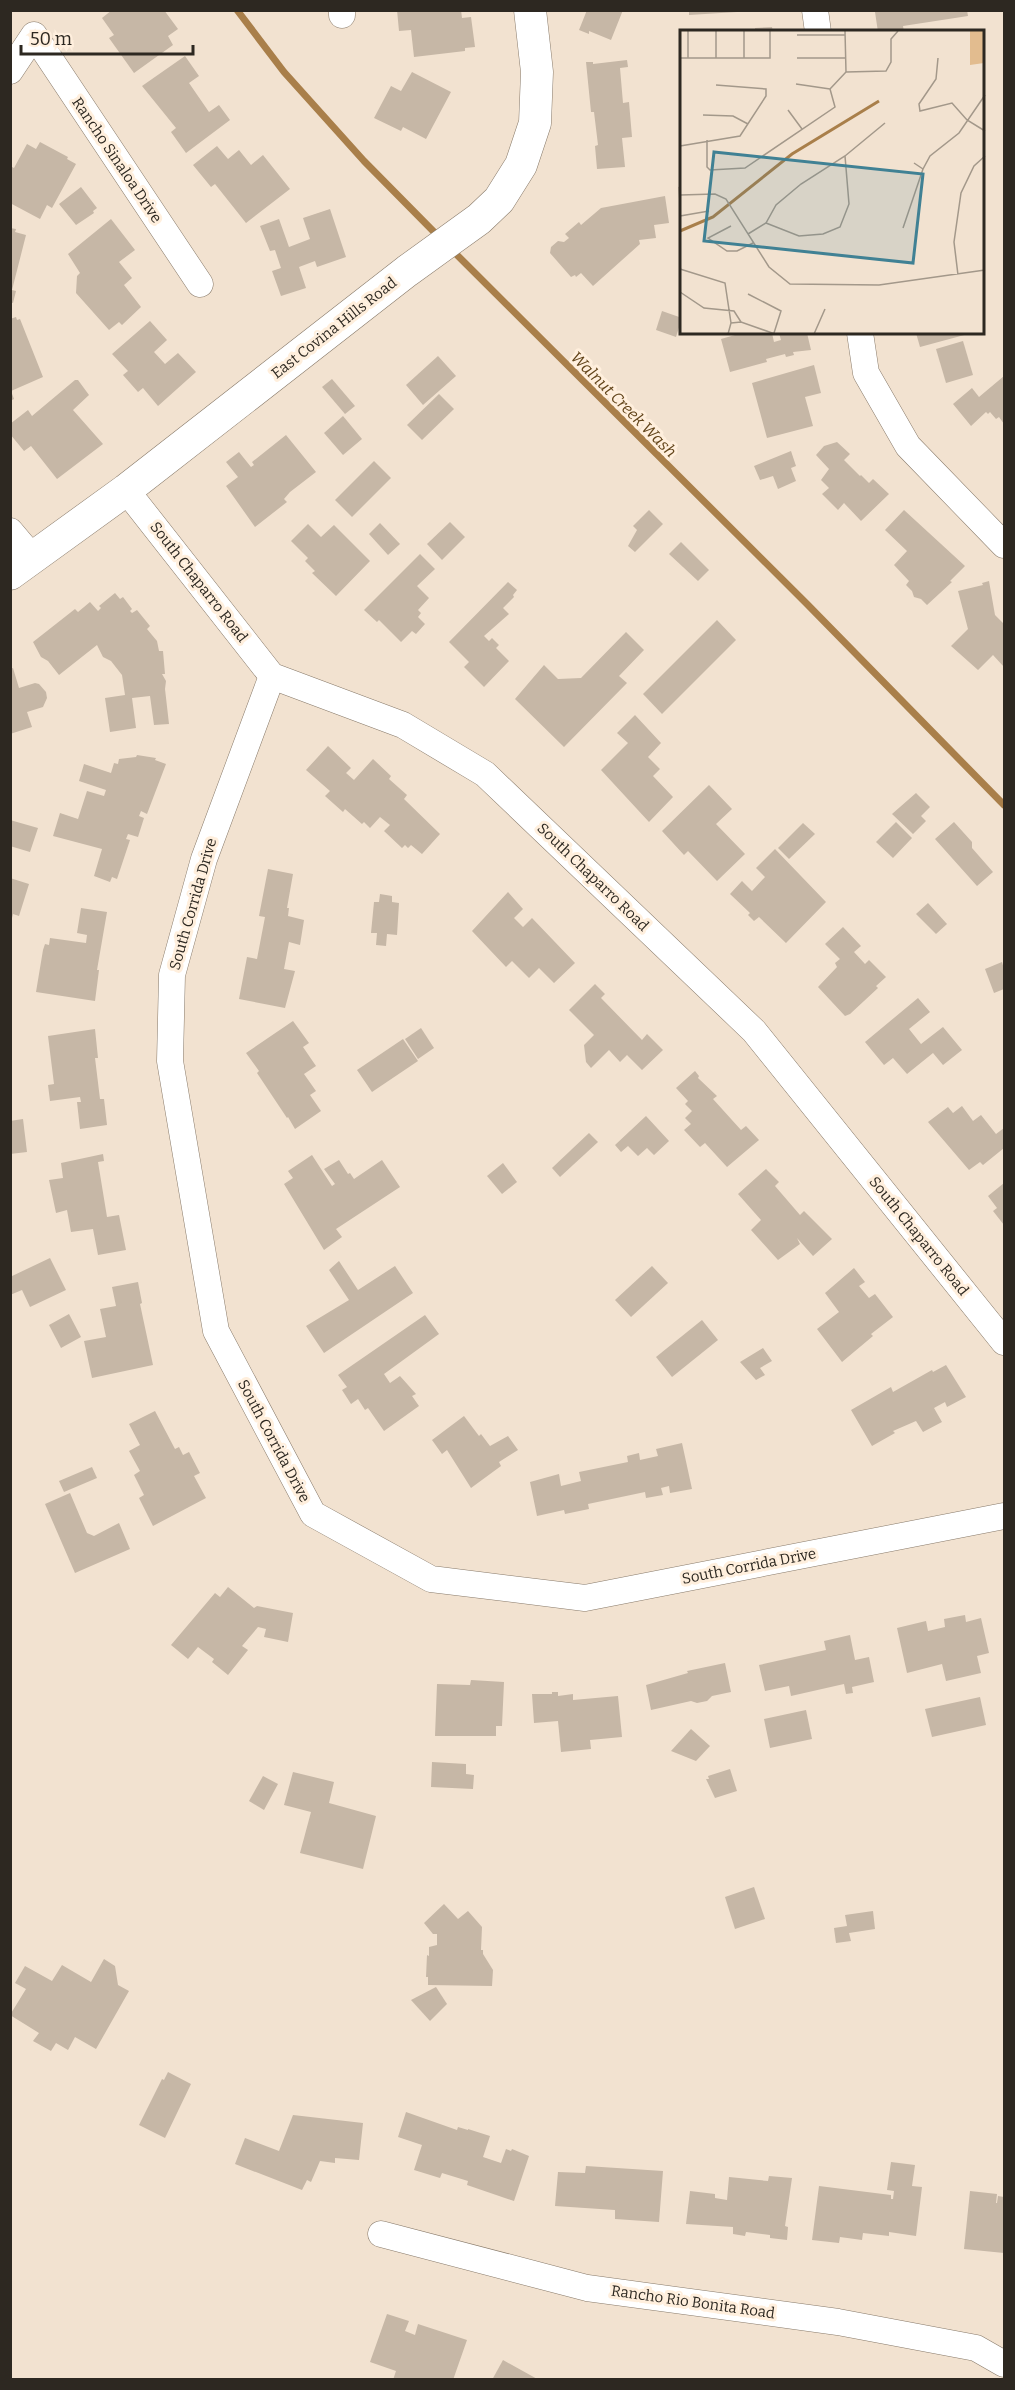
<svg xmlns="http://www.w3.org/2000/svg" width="1015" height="2390" font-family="Bitter,serif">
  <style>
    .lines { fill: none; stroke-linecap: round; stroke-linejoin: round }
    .stream { stroke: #a97f4a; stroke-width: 7 }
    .building { fill: #c6b7a6 }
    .minor-casing { stroke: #887a6a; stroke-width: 27 }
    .tertiary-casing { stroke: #887a6a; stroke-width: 33 }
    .minor { stroke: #fff; stroke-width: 26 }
    .tertiary { stroke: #fff; stroke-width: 32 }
    .labels { text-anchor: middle; stroke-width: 6; stroke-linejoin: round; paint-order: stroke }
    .street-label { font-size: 15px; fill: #2d2821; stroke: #ffefdd }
    .water-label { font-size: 16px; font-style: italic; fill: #62441a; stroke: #ffefdd }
    .inset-river { fill: none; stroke: #a97f4a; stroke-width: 3 }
    .inset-road { fill: none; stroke: #a3988a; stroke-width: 1.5 }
    .view { fill: #408194; fill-opacity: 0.15; stroke: #408194; stroke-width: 3 }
    .inset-edge { fill: none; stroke: #2d2821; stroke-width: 3 }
  </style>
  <rect width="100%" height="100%" fill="#f2e2d0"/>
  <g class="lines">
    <g class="stream">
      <path d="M237,10L284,72L364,161L440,238"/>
      <path d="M452,250L807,604L1004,805"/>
    </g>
  </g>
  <g class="building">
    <path d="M112,10H164L178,29L168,36L173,45L134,73L109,38L114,35L102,18Z"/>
    <path d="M397,10H461L462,18L471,17L475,47L465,48V51L414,57L411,30L399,31Z"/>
    <path d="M587,10H623L611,40L589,31V34L579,30Z"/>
    <path d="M689,10H737V12L689,15Z"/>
    <path d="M887,10H967L968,16L903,26L904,32H878L875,12Z"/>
    <path d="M772,27L773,32H755V28Z"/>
    <path d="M185,56L199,76L189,83L209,112L219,105L230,120L186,153L171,132L176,128L142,86Z"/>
    <path d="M627,60L628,67L620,68L623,103L629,102L632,137L622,138L625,167L597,169L595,146L598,145L594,112H591L586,62H593V64Z"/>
    <path d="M412,72L451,92L426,139L403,127L401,131L374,118L391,86L401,91Z"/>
    <path d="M40,142L68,157L67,159L76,164L52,208L47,205L40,219L10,203V166L14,168L27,144L36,149Z"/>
    <path d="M217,146L228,159L239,150L251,165L263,155L290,189L246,223L215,184L211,187L193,165Z"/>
    <path d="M682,186V211H680L678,187Z"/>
    <path d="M81,187L97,208L93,211L94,213L76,225L59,204Z"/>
    <path d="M665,196L669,223L654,225L656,238L639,240L640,244L593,286L581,273L576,277L575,275L571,277L550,253L551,247L558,241L564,242L569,238L565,234L579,222L581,225L601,208Z"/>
    <path d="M330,209L346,257L317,267L315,261L299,267L306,288L281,296L272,271L281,268L275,250L270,251L260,226L279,219L289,247L310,239L303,218Z"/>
    <path d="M111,219L135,250L119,262L132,278L124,285L141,307L122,325L119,322L109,330L76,293L77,276L80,273L68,254Z"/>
    <path d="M10,228L16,229L15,232L26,235L12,290L16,291L13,303L10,302Z"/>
    <path d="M662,311L682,318L676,337L656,330Z"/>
    <path d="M16,317L17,320L20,319L43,377L11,391L14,399L10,401V319Z"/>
    <path d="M150,321L167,340L154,352L165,364L178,353L196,372L158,406L143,388L138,392L123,375L128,371L112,354Z"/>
    <path d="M742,333H772L774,342L781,340L779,333H807L811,350L793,352L794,355L786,357L785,354L766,359L767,362L730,372L721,339Z"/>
    <path d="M916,333H968V334L920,347Z"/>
    <path d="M963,341L973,375L946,383L936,349Z"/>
    <path d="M438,356L456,376L423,405L406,385Z"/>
    <path d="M814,365L821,393L805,397L813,426L767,438L752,383Z"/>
    <path d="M1004,376V424L999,417L996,419L990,412L988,414L986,412L971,426L953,404L972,388L979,397Z"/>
    <path d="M332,379L355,406L345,414L322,387Z"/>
    <path d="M75,380H78L89,395L73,410L103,444L57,479L31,446L24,451L10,434V424L28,410L32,416Z"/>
    <path d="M439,394L454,409L422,440L407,425Z"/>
    <path d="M343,416L362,439L343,455L324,433Z"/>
    <path d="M286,435L316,472L290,492L284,499L287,502L255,527L226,486L238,477L226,462L239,452L251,467L254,465L252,462Z"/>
    <path d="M837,442L850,454L844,460L860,476L861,475L869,483L873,479L889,494L861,521L844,503L838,510L822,494L829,488L821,480L829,469L816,455L824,446Z"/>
    <path d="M791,451L796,466L791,468L796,481L778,489L773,476L760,480L754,466Z"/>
    <path d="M374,461L391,478L352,517L335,500Z"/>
    <path d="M649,510L663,524L635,552L628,546L637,530L633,526Z"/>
    <path d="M904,510L965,566L950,581L952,582L927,605L921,599L914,597L912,591L906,585L909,581L894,565L907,551L885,530Z"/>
    <path d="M450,522L465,537L442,560L427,544Z"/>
    <path d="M380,523L400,544L388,555L369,534Z"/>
    <path d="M308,524L321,537L334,525L370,561L336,596L312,573L315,571L305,561L308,558L291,541Z"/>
    <path d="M681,542L709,570L698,581L669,554Z"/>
    <path d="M420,554L435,569L417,586L429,598L418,610L421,613L418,617L425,624L416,634L412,631L401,642L379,620L377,622L364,610Z"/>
    <path d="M989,581L995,615L1004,624V667L993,655L978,670L951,646L968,629L958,591L983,585L982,583Z"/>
    <path d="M508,582L517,590L513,595L514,597L503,608L509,614L484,636L489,641L492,638L499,645L496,648L509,661L484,687L464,667L469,662L449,642Z"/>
    <path d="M115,593L120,599L123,597L132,609L130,611L132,613L137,610L150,626L147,629L157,641L159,651H163L165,674H162L166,681L165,689L169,724L154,725L150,696L132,698L136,728L110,732L105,698L125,695L122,675L111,661L103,657L97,645L59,675L48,661L41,657L33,642L75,609L78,612L90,602L98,611L101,608L99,606Z"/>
    <path d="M717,620L736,640L662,714L643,694Z"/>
    <path d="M626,632L644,650L619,676L627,683L564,747L515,699L544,665L558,679L581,678Z"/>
    <path d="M13,668L19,688L35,683L39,684L46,692L47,698L43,707L27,712L32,727L10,734V669Z"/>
    <path d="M635,715L661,743L648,757L660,769L653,776L673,797L649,822L601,770L628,743L617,733Z"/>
    <path d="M328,746L351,768L346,773L354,780L373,759L391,776L389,779L407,795L404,799L440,834L422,854L411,845L408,848L405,845L402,848L384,831L390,825L380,817L370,828L364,822L362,824L345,809L343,812L325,796L330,791L306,770Z"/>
    <path d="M137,755L156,758L155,760L166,764L147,814L141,811L139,816L144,818L138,837L128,834L126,839L130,840L117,879L112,877L110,882L94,876L102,849L53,836L60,813L78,819L87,791L104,796L106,790L79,781L84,764L111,773L114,763L118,764L119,759L136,757Z"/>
    <path d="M709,785L732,809L716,824L745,854L717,881L688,851L684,855L662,831Z"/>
    <path d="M916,793L930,807L921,816L926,821L913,834L892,814Z"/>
    <path d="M10,820L38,828L30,852L10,846Z"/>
    <path d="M896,822L912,838L893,858L876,842Z"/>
    <path d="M954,822L972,842V848L993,872L977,886L935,839Z"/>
    <path d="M803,823L815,834L789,859L778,848Z"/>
    <path d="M775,849L826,902L786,943L759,917L754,921L748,915L750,913L730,894L742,881L752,891L765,877L756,868Z"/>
    <path d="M268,869L293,874L287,908H289L288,916L304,920L300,945L289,942L284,969L295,971L285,1008L239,999L247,957L257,959L265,917L259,916Z"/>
    <path d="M10,878L29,884L19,916L13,914L11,922Z"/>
    <path d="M508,892L523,909L514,918L523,927L532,918L575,963L554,983L539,968L529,978L512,961L506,967L472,931Z"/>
    <path d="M380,894L392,896V902L399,903L397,935L387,934L386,946L376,945L377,933H371L374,902H379Z"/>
    <path d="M928,903L947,924L936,934L916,914Z"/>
    <path d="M81,908L107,912L97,970H99L95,1001L36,992L43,950L45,944L49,945L50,938L86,943L87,935L77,933Z"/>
    <path d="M843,927L861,946L854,952L865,964L869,960L886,977L876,986L878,988L850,1014L845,1016L818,987L837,967L835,963L840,959L825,944Z"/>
    <path d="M1002,962L1004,969V989L994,993L985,969Z"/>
    <path d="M595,984L605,994L601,998L642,1040L647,1034L663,1050L642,1070L627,1055L620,1062L609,1050L591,1068L586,1062L584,1045L594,1035L569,1010Z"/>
    <path d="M918,998L930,1012L909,1029L921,1044L943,1027L962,1050L943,1065L933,1053L907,1074L893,1058L884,1065L865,1042Z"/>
    <path d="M293,1021L309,1043L303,1047L316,1066L304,1074L316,1091L310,1095L321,1111L295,1129L288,1117L287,1118L257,1073L259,1071L246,1053Z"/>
    <path d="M421,1028L434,1048L418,1059L405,1039Z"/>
    <path d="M95,1029L98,1058H95L100,1099H104L107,1125L80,1129L77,1102H81L80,1097L50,1101L48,1085L54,1084L48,1036Z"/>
    <path d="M403,1039L418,1061L372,1092L357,1070Z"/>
    <path d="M695,1071L699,1076L698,1078L717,1096L713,1099L741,1130L746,1126L759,1140L727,1167L705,1143L700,1147L684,1130L691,1124L685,1118L692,1111L685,1104L688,1101L676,1088Z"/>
    <path d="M962,1106L973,1121L981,1115L996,1134L1004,1128V1148L983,1165L980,1162L969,1170L928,1122L948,1107L953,1113Z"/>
    <path d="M646,1116L669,1141L654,1155L647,1148L638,1156L628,1146L621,1152L615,1145Z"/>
    <path d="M23,1119L27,1152L10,1154V1121Z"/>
    <path d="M589,1133L598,1142L560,1177L552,1168Z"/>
    <path d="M103,1154L104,1161L98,1162L107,1217L119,1215L126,1250L98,1255L93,1229L71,1232L67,1210L56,1213L49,1180L63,1178L61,1163Z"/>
    <path d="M312,1155L332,1186L335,1184L324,1169L339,1160L348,1174L350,1173L354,1179L382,1160L400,1187L336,1229L342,1237L324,1250L284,1184L293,1178L288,1171Z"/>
    <path d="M503,1163L517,1182L502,1194L487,1176Z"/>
    <path d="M766,1169L779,1182L775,1186L800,1215L804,1211L832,1239L813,1256L797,1238L800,1244L778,1260L751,1230L761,1220L738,1194Z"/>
    <path d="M1004,1183V1225L993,1211L997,1208L988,1196Z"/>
    <path d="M50,1258L66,1290L30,1307L22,1290L10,1295V1277Z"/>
    <path d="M339,1261L358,1290L395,1266L413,1293L324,1353L306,1326L349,1300L329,1270Z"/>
    <path d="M652,1266L668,1283L631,1317L615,1300Z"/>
    <path d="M854,1268L865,1282L859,1286L869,1298L875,1294L893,1317L871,1334L873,1336L842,1362L817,1329L839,1312L825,1293Z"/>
    <path d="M138,1282L142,1303L140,1304L153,1365L92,1378L84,1341L106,1337L100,1309L116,1306L112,1287Z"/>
    <path d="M69,1314L81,1337L61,1348L49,1325Z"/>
    <path d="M425,1315L439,1334L384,1374L390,1383L400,1376L416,1394L412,1396L419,1406L384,1431L368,1408L365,1410L358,1399L351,1404L342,1390L347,1387L338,1375Z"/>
    <path d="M702,1320L718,1340L672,1377L656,1357Z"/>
    <path d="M763,1348L772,1361L760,1368L765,1375L756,1380L740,1362Z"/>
    <path d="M946,1365L966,1397L947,1407L945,1402L934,1408L942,1422L923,1432L916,1421L893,1431L895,1433L872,1446L851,1410L891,1387L893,1392L932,1370L933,1372Z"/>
    <path d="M155,1411L175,1449L179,1447L183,1455L189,1452L200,1473L194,1476L206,1498L153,1526L139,1498L144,1495L134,1475L140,1471L129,1451L140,1445L129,1424Z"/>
    <path d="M464,1416L479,1436L481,1434L490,1446L508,1436L518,1450L499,1462L501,1466L471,1488L447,1450L442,1454L432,1440Z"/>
    <path d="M682,1443L692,1489L670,1493L669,1486L661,1488L663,1495L646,1498L645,1492L588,1504L589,1509L565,1514L564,1510L537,1516L530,1482L559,1474L561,1486L581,1481L579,1472L628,1462L627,1456L639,1453L640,1460L658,1456L656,1449Z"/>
    <path d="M92,1467L97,1478L64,1492L59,1481Z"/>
    <path d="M70,1493L87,1533L94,1536L119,1523L130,1549L75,1573L45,1504Z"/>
    <path d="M228,1587L254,1608L257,1606L293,1613L288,1642L264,1637L266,1629L258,1627L242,1646L248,1650L228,1675L212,1662L214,1659L198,1647L188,1659L171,1645L215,1593L220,1597Z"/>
    <path d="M965,1615L966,1622L981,1618L989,1653L977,1656L981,1673L946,1681L942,1664L907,1673L897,1628L926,1621L928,1631L945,1627L944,1619Z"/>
    <path d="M850,1635L855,1660L869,1657L874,1682L852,1687L853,1693L846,1694L844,1684L791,1696L789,1686L765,1691L759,1665L826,1650L824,1641Z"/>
    <path d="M725,1663L731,1692L712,1696L707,1701L697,1703L691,1701L651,1710L646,1685L688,1673L687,1671Z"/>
    <path d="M471,1680L504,1682L502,1726H496V1736H435L437,1684L470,1685Z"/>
    <path d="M552,1692H558V1696L573,1694V1700L618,1696L622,1737L590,1740L591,1749L561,1752L558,1721L534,1723L532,1694H552Z"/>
    <path d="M980,1697L986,1725L932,1737L925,1709Z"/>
    <path d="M806,1710L812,1739L770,1748L764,1719Z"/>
    <path d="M691,1729L710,1746L696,1761L671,1751Z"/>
    <path d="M432,1762L466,1764V1774L474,1775L473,1789L431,1787Z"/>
    <path d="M730,1769L737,1791L715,1798L706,1779H709L708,1776Z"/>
    <path d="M293,1772L334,1782L329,1803L376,1816L363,1869L300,1853L311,1812L284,1805Z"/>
    <path d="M263,1776L278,1784L264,1810L249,1801Z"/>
    <path d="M754,1887L765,1919L735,1929L725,1897Z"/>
    <path d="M444,1904L458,1919L468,1911L482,1927L481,1950H483V1954L493,1970L492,1986L428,1985V1977H426L427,1955L429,1956V1947L437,1945V1934H433L424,1923Z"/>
    <path d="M873,1911L875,1929L849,1933L851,1941L836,1943L834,1928L847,1926L845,1915Z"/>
    <path d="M104,1959L115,1966L118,1985L129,1991L96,2049L75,2037L68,2050L56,2043L51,2051L33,2041L39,2033L10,2015L26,1989L15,1983L25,1966L52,1981L62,1965L91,1982Z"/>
    <path d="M436,1987L447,2004L430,2021L411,2000Z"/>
    <path d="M168,2072L191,2084L165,2138L139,2125L162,2079L164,2080Z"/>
    <path d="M406,2112L457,2130L458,2127L468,2130V2129L490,2136L483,2157L501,2163L506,2149L511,2151L512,2149L529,2156L514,2201L467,2185L468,2181L442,2173L440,2178L414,2170L422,2145L398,2137Z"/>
    <path d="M293,2115L363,2123L359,2160L335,2158V2163L320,2161L311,2182L307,2180L302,2190L235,2164L245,2138L279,2151Z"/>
    <path d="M891,2162L915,2165L912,2186L922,2187L916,2236L889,2232V2236L863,2233L862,2240L840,2237L839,2243L812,2240L819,2186L891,2195V2199H893L894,2191L887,2190Z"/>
    <path d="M586,2166L663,2171L659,2222L615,2219V2210L555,2206L558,2172L585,2173Z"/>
    <path d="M769,2176L792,2178L785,2226L788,2227L787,2240L770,2238V2235L746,2232L745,2236L733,2234V2227L686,2224L690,2191L715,2194V2198L727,2200L729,2177L768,2181Z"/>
    <path d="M970,2191L997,2194L996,2203H997L998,2196L1004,2197V2253L964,2249Z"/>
    <path d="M387,2314L409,2321L405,2331L415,2335L418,2324L467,2340L453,2380H393L396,2371L370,2362Z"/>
    <path d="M503,2360L539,2380H492Z"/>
  </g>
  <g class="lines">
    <defs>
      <g id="minor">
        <path d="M342,10V15"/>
        <path d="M815,10L818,32"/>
        <path d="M10,71L34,35L200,284"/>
        <path d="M860,333L866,373L908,446L1004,545"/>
        <path d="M126,490L272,676L403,725L485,774L754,1031L1004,1342"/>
        <path d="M10,531L32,557"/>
        <path d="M272,676L204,859L172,975L170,1061L216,1331L313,1514L431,1579L585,1598L1004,1516"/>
        <path d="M381,2234L587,2288L838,2322L976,2348L1004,2364"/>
      </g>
      <path id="tertiary" d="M10,574L126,490L407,271L479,219L499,200L521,165L535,123L537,72L530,10"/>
    </defs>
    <use href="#minor" class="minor-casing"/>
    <use href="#tertiary" class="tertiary-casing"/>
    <use href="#minor" class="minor"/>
    <use href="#tertiary" class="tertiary"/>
  </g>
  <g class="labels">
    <g class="street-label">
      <text transform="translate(117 160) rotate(56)" y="5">Rancho Sinaloa Drive</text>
      <text transform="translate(334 328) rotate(-38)" y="5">East Covina Hills Road</text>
      <text transform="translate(199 582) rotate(52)" y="5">South Chaparro Road</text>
      <text transform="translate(593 877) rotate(44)" y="5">South Chaparro Road</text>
      <text transform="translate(193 904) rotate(-74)" y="5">South Corrida Drive</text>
      <text transform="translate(919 1236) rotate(51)" y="5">South Chaparro Road</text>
      <text transform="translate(274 1441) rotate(62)" y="5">South Corrida Drive</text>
      <text transform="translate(749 1566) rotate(-11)" y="5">South Corrida Drive</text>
      <text transform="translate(693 2302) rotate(8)" y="5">Rancho Rio Bonita Road</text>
    </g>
    <g class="water-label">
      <text transform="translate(624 404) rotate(45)" y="6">Walnut Creek Wash</text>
    </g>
  </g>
  <g transform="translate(680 30)">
    <rect width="304" height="304" fill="#f2e2d0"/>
    <path d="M290,1H304V33L290,35Z" fill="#e2bc8f"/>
    <path class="inset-river" d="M0,201L33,187L112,124L199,71"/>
    <path class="inset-road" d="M8,1V28M36,1V28M64,1V28M117,5H165M0,28H90V1M117,28H166M258,28L256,49L239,74L240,81L272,73L287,90L305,101M166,42L206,41L211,32V9L218,1M116,54L150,59M150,59L166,42L165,1M108,80L122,99M23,85L53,86L68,94M27,110V137L30,140L65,138L155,77L150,59M0,116L60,106L86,66V59L36,55M234,133L243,139L250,126L279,103L305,65M0,165L35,164L46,169L89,237L110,254L199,255L305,240M0,186L29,181M86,193L119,206L143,204L160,197L169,174L165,126M51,196L28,208L47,221H57L73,213M223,198L243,139M68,204L86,193L96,175L121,154L165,126L205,93M0,239L45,253L51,293L48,304M278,245L274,212L281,163L294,136L305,126M0,262L24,278L54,281L61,292M68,264L101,281L94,303M51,293L61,292L95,304M134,304L145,279"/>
    <path class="view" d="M34,122L243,144L233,233L24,211Z"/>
    <rect width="304" height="304" class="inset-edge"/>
  </g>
  <rect width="1015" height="2390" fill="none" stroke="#2d2821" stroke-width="24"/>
  <path d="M21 45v9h172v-9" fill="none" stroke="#2d2821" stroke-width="3"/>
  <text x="30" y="45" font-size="18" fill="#2d2821" stroke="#ffefdd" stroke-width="4.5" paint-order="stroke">50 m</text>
</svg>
